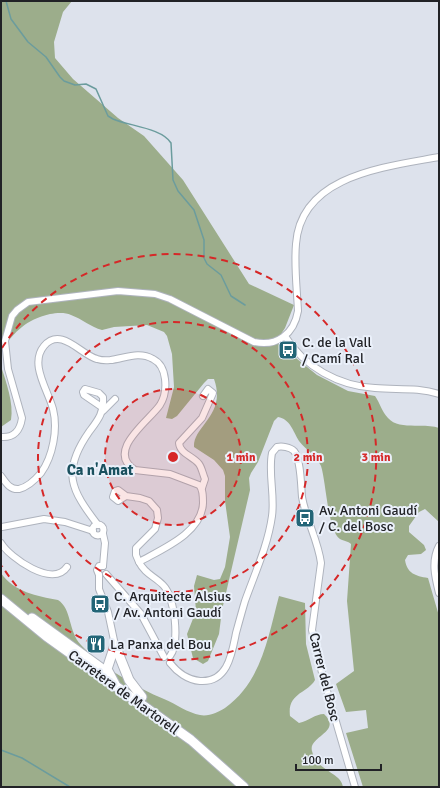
<svg xmlns="http://www.w3.org/2000/svg" width="440" height="788" font-family="Signika,sans-serif">
  <style>
    .forest { fill: #9cad8b }
    .lines { fill: none; stroke-linecap: round; stroke-linejoin: round }
    .stream { stroke: #6b9c9d; stroke-width: 1.5 }
    .minor-casing { stroke: #aeb3bd; stroke-width: 8 }
    .secondary-casing { stroke: #aeb3bd; stroke-width: 11 }
    .minor { stroke: #fff; stroke-width: 6 }
    .secondary { stroke: #fff; stroke-width: 9 }
    .ring { fill: none; stroke: #d62828; stroke-width: 2; stroke-dasharray: 7 5 }
    .labels { text-anchor: middle; stroke-width: 4; stroke-linejoin: round; paint-order: stroke }
    .poi-label { font-size: 14px; fill: #212226; stroke: #eaf0fa; text-anchor: start }
    .street-label { font-size: 14px; fill: #212226; stroke: #eaf0fa }
    .neighbourhood-label { font-size: 15px; font-weight: bold; fill: #1a505e; stroke: #eaf0fa }
    .centre { fill: #d62828; stroke: #eaf0fa; stroke-width: 2 }
    .ring-label { font-size: 12px; text-anchor: middle; font-weight: bold; fill: #d62828; stroke: #eaf0fa; stroke-width: 4; stroke-linejoin: round; paint-order: stroke }
  </style>
  <rect width="100%" height="100%" fill="#dde2ec"/>
  <g class="forest">
    <path d="M1,1H72L63,12L54,42L55,58L73,79L118,118L144,136L183,180L249,284L294,305L285,328L279,337L286,350L317,375L348,391L375,396C380,403 382,412 388,418C399,431 424,422 439,428V522L425,509L419,512L409,526V532L424,545L426,550L421,554L408,555L405,560C407,573 415,576 428,578L439,616V787H363L346,733L368,728L366,710L346,712L336,684L354,671L347,601L351,544C348,541 344,541 340,539C328,532 326,481 321,466C316,455 306,450 299,441C293,431 290,419 278,417L274,421L258,462L251,473L249,478L250,490L222,610L219,634L208,661L203,664L193,658L187,634L196,611L194,586L197,575L214,580L220,579L225,567L230,537L225,501V476L223,470L214,460L194,447C193,426 227,415 214,379H208L204,383L177,416L172,419L166,418L174,387L172,354L167,336L164,332L147,325L114,327L102,330C91,327 82,319 71,315C65,312 56,313 50,314C25,320 16,331 1,350Z"/>
    <path d="M1,366C6,382 14,403 11,420L1,427Z"/>
    <path d="M1,573C14,592 37,596 58,600C72,609 68,631 81,645C101,666 137,688 164,699C176,704 188,713 200,715C208,717 219,712 225,708C262,681 268,637 279,596L305,603L306,644L315,680C308,693 287,693 290,716L299,723C309,721 315,714 324,714C343,732 308,736 312,751C316,771 341,772 343,787H1Z"/>
  </g>
  <g class="lines">
    <g class="stream">
      <path d="M6,1L11,19L28,42L46,57L60,77L64,81L75,85L86,84L96,89L108,116L113,119C129,126 162,128 171,143L173,180L178,191L194,210L204,240V258L207,264L221,275L231,296L245,305"/>
      <path d="M1,750L22,758L70,787"/>
    </g>
    <defs>
      <g id="minor">
        <path d="M285,336C304,367 339,386 375,388C397,390 417,387 439,394"/>
        <path d="M103,411L115,399"/>
        <path d="M1,437C14,438 20,431 22,418L8,369L5,341L12,316L17,310L28,302L118,291L155,294L170,299L254,342C277,347 294,334 298,311C297,289 294,266 296,244C301,175 385,167 439,157"/>
        <path d="M1,476C6,483 10,490 19,489C28,487 35,480 41,473C53,456 58,429 53,409C48,390 29,364 44,346C61,326 81,355 97,359C116,365 134,348 153,359C161,363 164,370 165,379C166,387 165,397 160,405C149,421 105,451 135,470L170,474L199,485C203,489 203,496 203,503C202,533 162,549 139,562C145,574 154,576 163,585C175,597 180,643 170,656"/>
        <path d="M202,488L205,479C203,475 202,468 199,464C193,456 180,454 179,443L202,418L213,393L208,389L203,396"/>
        <path d="M126,496L118,490L115,491L113,497L118,501L126,496L140,498L149,501L157,510L158,518L155,529L136,548V555L139,562"/>
        <circle cx="98" cy="530" r="5.5"/>
        <path d="M98,525C71,490 61,472 89,432C98,420 104,413 103,397L99,393L85,389L83,392L84,395L103,408"/>
        <path d="M2,527L44,519L65,522L93,531"/>
        <path d="M103,534L105,543L103,566"/>
        <path d="M1,543C10,558 53,588 67,567"/>
        <path d="M439,546C431,561 435,577 439,593"/>
        <path d="M106,574L141,614L164,657"/>
        <path d="M99,575V589L108,612L115,645"/>
        <path d="M99,575L97,570L99,566H103"/>
        <path d="M170,663C177,672 188,680 200,681C228,683 232,653 236,633C239,622 242,611 245,601C255,573 268,545 272,516C275,495 268,473 272,453L277,447C282,446 290,447 294,451C301,459 301,487 302,497C306,520 318,540 321,563L312,630L323,677L355,787"/>
      </g>
      <g id="secondary">
        <path d="M1,599L46,636L191,740L244,787"/>
        <path d="M32,618L101,668"/>
        <path d="M115,645L129,680L142,697"/>
        <path d="M115,645L107,669L115,684"/>
      </g>
    </defs>
    <use href="#minor" class="minor-casing"/>
    <use href="#secondary" class="secondary-casing"/>
    <use href="#minor" class="minor"/>
    <use href="#secondary" class="secondary"/>
  </g>
  <circle cx="173" cy="457" r="68" fill="#d62828" fill-opacity=".12"/>
  <g class="ring">
    <circle cx="173" cy="457" r="68"/>
    <circle cx="173" cy="457" r="135"/>
    <path d="M2 348A203 203 0 1 1 2 566"/>
  </g>
  <defs>
    <symbol id="bus-square" viewBox="-11 -11 22 22"><rect x="-9" y="-9" width="18" height="18" rx="4" fill="#226577" stroke="#eaf0fa"/><path d="M-5-6H5V4H4V6H2V4H-2V6H-4V4H-5ZM-3.5-4V0h7V-4ZM-3.5 1.2v1.5H-2V1.2ZM2 1.2v1.5H3.5V1.2Z" fill="#fff"/></symbol>
    <symbol id="restaurant-square" viewBox="-11 -11 22 22"><rect x="-9" y="-9" width="18" height="18" rx="4" fill="#226577" stroke="#eaf0fa"/><path d="M-5-6h1v4h1v-4h1v4h1v-4h1v5L-1.5 .5V6h-2V.5L-5-1ZM5-6V6H3V1.5H1.5Q1.5-4 5-6Z" fill="#fff"/></symbol>
  </defs>
  <g fill-rule="evenodd">
    <use href="#bus-square" x="277" y="339" width="22" height="22"/>
    <use href="#bus-square" x="294" y="507" width="22" height="22"/>
    <use href="#bus-square" x="89" y="593" width="22" height="22"/>
    <use href="#restaurant-square" x="85" y="633" width="22" height="22"/>
  </g>
  <g class="labels">
    <g class="poi-label">
      <text x="302" y="347">C. de la Vall<tspan x="302" dy="16">/ Camí Ral</tspan></text>
      <text x="319" y="515">Av. Antoni Gaudí<tspan x="319" dy="16">/ C. del Bosc</tspan></text>
      <text x="114" y="601">C. Arquitecte Alsius<tspan x="114" dy="16">/ Av. Antoni Gaudí</tspan></text>
      <text x="110" y="649">La Panxa del Bou</text>
    </g>
    <g class="street-label">
      <text transform="translate(325 677) rotate(76)" y="5">Carrer del Bosc</text>
      <text transform="translate(124 692) rotate(36)" y="5">Carretera de Martorell</text>
    </g>
    <g class="neighbourhood-label">
      <text x="100" y="475">Ca n'Amat</text>
    </g>
  </g>
  <circle cx="173" cy="457" r="6" class="centre"/>
  <g class="ring-label">
    <text x="241" y="461">1 min</text>
    <text x="308" y="461">2 min</text>
    <text x="376" y="461">3 min</text>
  </g>
  <rect width="440" height="788" fill="none" stroke="#212226" stroke-width="4"/>
  <path d="M296 764v6h85v-6" fill="none" stroke="#212226" stroke-width="2"/>
  <text x="302" y="764" font-size="12" fill="#212226" stroke="#eaf0fa" stroke-width="3" paint-order="stroke">100 m</text>
</svg>
